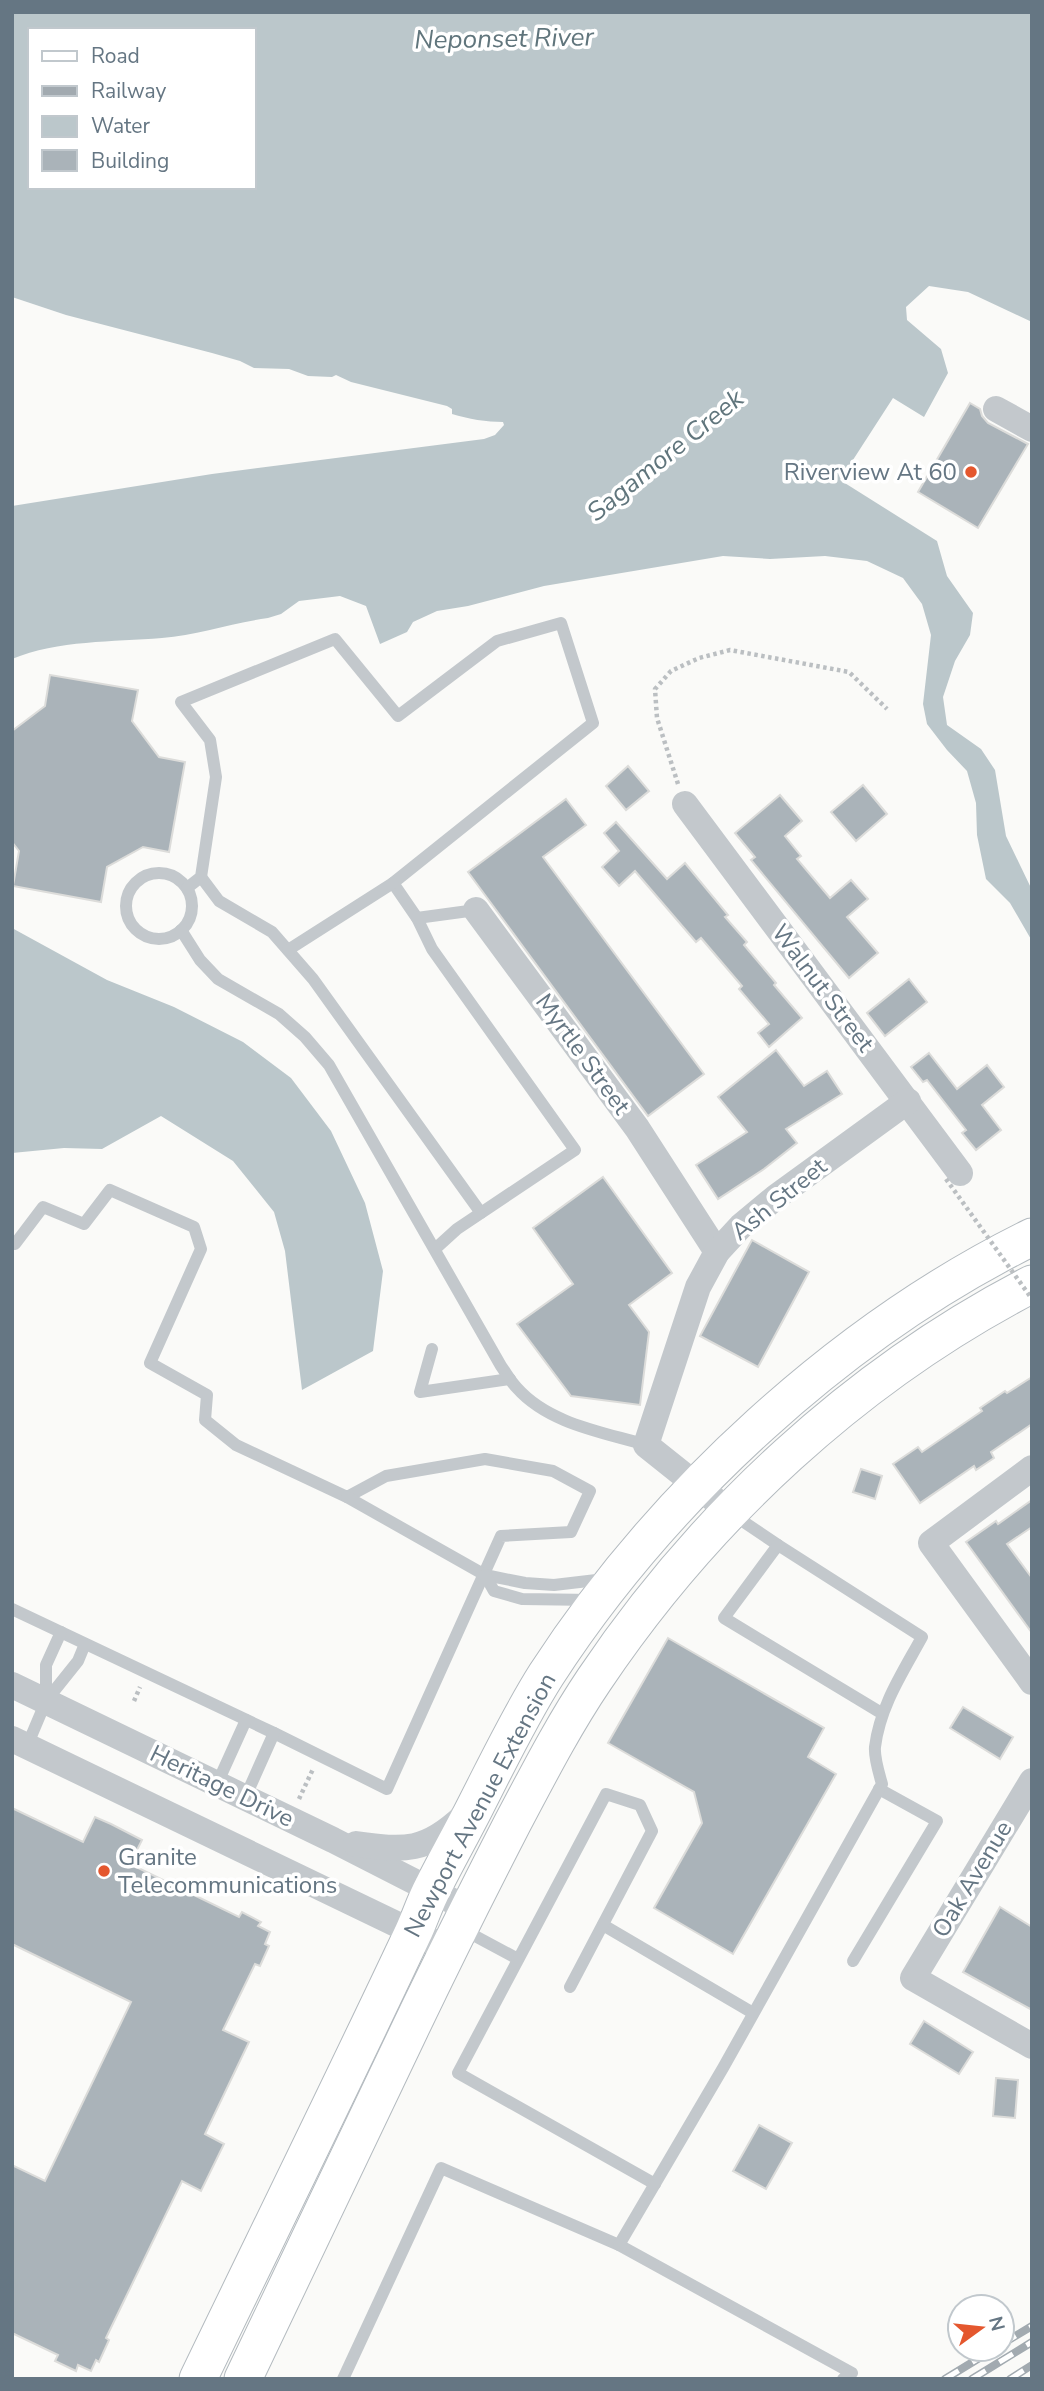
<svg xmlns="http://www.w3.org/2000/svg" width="1044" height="2391" font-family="'Nunito Sans',sans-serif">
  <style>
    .water { fill: #bbc7cb; fill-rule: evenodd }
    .building { fill: #aab3b9; stroke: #dcdcda; stroke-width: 2 }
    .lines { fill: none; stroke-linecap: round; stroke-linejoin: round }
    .secondary-casing { stroke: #b3babf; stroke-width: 39 }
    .path { stroke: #bbbfc2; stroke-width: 4.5; stroke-dasharray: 3.5 3.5; stroke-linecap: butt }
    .service { stroke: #c3c8cc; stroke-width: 12 }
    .minor { stroke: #c3c8cc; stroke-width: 26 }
    .secondary { stroke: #fff; stroke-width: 37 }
    .rail-casing { stroke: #a2aab0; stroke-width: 8 }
    .rail { stroke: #fff; stroke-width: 5; stroke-dasharray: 16; stroke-linecap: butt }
    .path-bridge { stroke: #bbbfc2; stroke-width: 4.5; stroke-dasharray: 3.5 3.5; stroke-linecap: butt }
    .poi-dot { fill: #e4572e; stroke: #fff; stroke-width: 2.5 }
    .labels { text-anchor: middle; stroke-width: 7; stroke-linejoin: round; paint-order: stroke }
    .poi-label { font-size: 24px; fill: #657683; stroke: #fff; text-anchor: end }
    .street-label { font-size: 24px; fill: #657683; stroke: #fff }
    .water-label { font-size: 26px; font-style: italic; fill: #60757c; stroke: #fff }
  </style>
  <rect width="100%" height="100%" fill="#fafaf8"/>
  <g class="water">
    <path d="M12,12H1032V322L968,292L929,286L906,307L907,320L941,349L948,373L924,417L893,398L840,480L937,541L947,576L973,613L970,635L955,661L943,697L947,725L981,749L995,770L1006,836L1032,890V941L1010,903L986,879L977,835L976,803L967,771L947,750L927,724L923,704L931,635L922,604L903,578L867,561L825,556L770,559L723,556L544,586L468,606L437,611L413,622L407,632L380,644L366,606L340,596L299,601L281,614L268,618C232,623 197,635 162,638C113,642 58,640 12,659V506L212,474L484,439L495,435L504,425L503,422C487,422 468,419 452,414V409L447,406L351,382L336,375L332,377L308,376L289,369L254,368L240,361L212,353L66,315L12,297ZM30,30H254V187H30Z"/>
    <path d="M12,928L107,980L174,1007L243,1042L291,1078L331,1131L365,1203L383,1271L373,1351L302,1390L285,1251L274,1212L233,1161L161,1116L102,1149L64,1148L12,1153Z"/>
  </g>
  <g class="building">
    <path d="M970,403L980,409L982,416L988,423L1028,444L978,528L918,492Z"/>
    <path d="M50,675L138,690L132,721L159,757L185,762L169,852L143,847L107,867L101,902L13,886L19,851L12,842V731L45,706Z"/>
    <path d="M628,766L649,791L626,810L606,786Z"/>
    <path d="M863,785L887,814L856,841L831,812Z"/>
    <path d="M780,795L802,821L785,836L801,856L797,859L830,898L851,880L868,899L847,917L878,953L849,978L751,860L755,857L735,833Z"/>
    <path d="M566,799L586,825L543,857L704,1074L648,1116L468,872Z"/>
    <path d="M616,822L667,879L685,863L728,915L725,917L747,942L744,945L776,983L774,985L802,1018L769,1047L758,1033L769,1024L739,989L742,986L701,938L696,942L635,871L619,886L602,867L619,851L604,833Z"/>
    <path d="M909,979L927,1002L885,1036L867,1013Z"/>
    <path d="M776,1050L804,1086L827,1071L842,1094L786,1129L797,1143L764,1169L718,1199L696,1165L747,1132L718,1097Z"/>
    <path d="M929,1053L957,1089L987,1065L1004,1087L982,1105L1001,1130L976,1150L962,1133L966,1130L927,1080L923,1082L911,1067Z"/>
    <path d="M603,1177L672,1273L629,1305L649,1332L640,1405L571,1396L517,1324L573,1284L533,1228Z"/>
    <path d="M752,1240L809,1272L758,1367L700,1336Z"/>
    <path d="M1032,1377V1424L991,1452L994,1458L976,1470L974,1466L920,1503L893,1464L918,1447L922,1452L982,1411L980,1408L1005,1391L1007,1393Z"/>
    <path d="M861,1469L882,1476L875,1499L853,1492Z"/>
    <path d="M1032,1500V1527L1007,1544L1032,1578V1633L966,1542L996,1521L998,1524Z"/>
    <path d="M668,1638L824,1728L808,1757L836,1774L733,1954L654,1908L702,1823L694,1792L608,1743Z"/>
    <path d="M963,1707L1013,1737L1000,1759L950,1728Z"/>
    <path d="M12,1808L83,1842L95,1817L111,1824L142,1840L130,1864L239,1917L242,1912L261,1922L258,1926L270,1932L265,1944L269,1946L260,1966L255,1964L223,2030L249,2042L205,2134L224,2144L201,2191L182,2181L106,2338L109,2340L99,2362L96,2360L91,2371L78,2365L76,2371L55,2361L58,2355L12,2333V2165L45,2181L131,2002L12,1944Z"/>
    <path d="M1000,1907L1032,1927V2010L963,1972Z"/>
    <path d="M924,2021L973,2052L959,2074L910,2044Z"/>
    <path d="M996,2078L1018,2080L1015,2118L993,2116Z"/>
    <path d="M759,2125L792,2143L766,2189L733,2171Z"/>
  </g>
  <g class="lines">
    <defs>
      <g id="secondary">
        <path d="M198,2379C270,2230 343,2082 413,1933C420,1918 425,1902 433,1887C447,1859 463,1831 477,1803C499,1760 520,1716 546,1675C661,1497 841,1331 1032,1237"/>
        <path d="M243,2379C299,2262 355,2145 410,2029C443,1960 477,1892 512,1824C538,1775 563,1726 594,1680C704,1516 856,1375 1032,1284"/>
      </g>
    </defs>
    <use href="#secondary" class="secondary-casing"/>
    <g class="path">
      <path d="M678,784L657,718L655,689L671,671L699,658L730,650L849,672L887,709"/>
      <path d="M134,1701L140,1687"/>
      <path d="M299,1799L313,1769"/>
    </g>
    <g class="service">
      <circle cx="159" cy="906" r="33"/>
      <path d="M201,877L219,901L272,932L313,979L481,1213"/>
      <path d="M187,888L201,877L216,777L210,740L181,702L335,639L398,716L497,641L561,623L593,723L393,883L417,918L432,949L575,1150L457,1229L435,1249"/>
      <path d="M417,918L476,910"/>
      <path d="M181,930L200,960L218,979L279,1014L305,1037L329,1065L501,1366C506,1373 511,1382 517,1388C549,1424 603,1432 646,1445"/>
      <path d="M288,950L393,883"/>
      <path d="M12,1243L15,1244L43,1207L84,1224L110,1190L194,1227L201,1249L150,1363L207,1395L205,1420L236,1445L347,1497L386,1476L485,1459L553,1471L590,1491L571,1532L501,1536L387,1789L274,1733L12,1609"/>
      <path d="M432,1349L420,1392L510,1379"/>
      <path d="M347,1497L485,1575L525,1583L554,1585L605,1579"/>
      <path d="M732,1514L778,1545"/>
      <path d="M485,1575L494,1591L522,1599L593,1600"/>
      <path d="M46,1701V1665L61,1632"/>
      <path d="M27,1746L46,1701L78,1661L85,1644"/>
      <path d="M217,1784L246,1720"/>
      <path d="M245,1798L274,1733"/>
      <path d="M603,1925L753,2013"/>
      <path d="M462,1929L518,1959"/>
      <path d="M853,1961L937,1821L879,1789"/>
      <path d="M570,1987L652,1831L640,1805L606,1794L458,2073L655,2184"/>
      <path d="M343,2379L441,2168L619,2245"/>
      <path d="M843,2379L852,2373L619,2245L723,2068L882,1784C879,1773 874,1758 875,1747C880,1706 903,1672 922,1637L778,1545L724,1618L883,1714"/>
    </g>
    <g class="minor">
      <path d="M996,409L1032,429"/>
      <path d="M685,804L960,1173"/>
      <path d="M476,910L637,1128L717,1252"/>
      <path d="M1032,1468L931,1543L1032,1682"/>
      <path d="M730,1512L646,1445L698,1287L717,1252L741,1226L776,1197L908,1101"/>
      <path d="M12,1685L333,1840L468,1909"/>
      <path d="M12,1739L448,1949"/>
      <path d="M1032,1781L913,1978L1032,2046"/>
      <path d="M356,1844C405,1851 426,1852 464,1816"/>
    </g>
    <use href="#secondary" class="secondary"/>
    <defs>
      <g id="rail">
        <path d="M1002,2344L1032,2326"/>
        <path d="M945,2379L994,2349"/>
        <path d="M972,2379L1032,2342"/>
        <path d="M1010,2379L1032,2365"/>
      </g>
    </defs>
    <use href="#rail" class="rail-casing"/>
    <use href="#rail" class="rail"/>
    <path class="path-bridge" d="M946,1179L1032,1299"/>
  </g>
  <g class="poi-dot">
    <circle cx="971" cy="472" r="7"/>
    <circle cx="104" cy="1871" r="7"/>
  </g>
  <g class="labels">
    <g class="poi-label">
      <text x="957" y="480">Riverview At 60</text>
      <text x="118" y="1865" text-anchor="start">Granite<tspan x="118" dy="28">Telecommunications</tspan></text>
    </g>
    <g class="street-label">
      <text transform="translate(823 988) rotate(53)" y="8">Walnut Street</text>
      <text transform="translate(583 1054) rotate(54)" y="8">Myrtle Street</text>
      <text transform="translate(779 1199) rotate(-39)" y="8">Ash Street</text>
      <text transform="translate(222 1786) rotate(26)" y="8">Heritage Drive</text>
      <text transform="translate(480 1805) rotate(-62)" y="8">Newport Avenue Extension</text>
      <text transform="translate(972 1879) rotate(-59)" y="8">Oak Avenue</text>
    </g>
    <g class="water-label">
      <text transform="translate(504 38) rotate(-1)" y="9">Neponset River</text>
      <text transform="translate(665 455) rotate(-39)" y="9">Sagamore Creek</text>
    </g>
  </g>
  <rect width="1044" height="2391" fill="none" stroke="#657683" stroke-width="28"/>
  <rect x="28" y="28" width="228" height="161" fill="#ffffff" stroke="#c1c8cd" stroke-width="2"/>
  <rect x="42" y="51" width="35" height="10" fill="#ffffff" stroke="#c1c8cd" stroke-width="2"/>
  <text x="91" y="63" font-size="21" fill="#657683">Road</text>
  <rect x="42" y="86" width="35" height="10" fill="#a2aab0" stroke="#c1c8cd" stroke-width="2"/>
  <text x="91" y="98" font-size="21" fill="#657683">Railway</text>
  <rect x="42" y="116" width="35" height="21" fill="#bbc7cb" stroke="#c1c8cd" stroke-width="2"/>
  <text x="91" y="133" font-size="21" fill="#657683">Water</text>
  <rect x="42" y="150" width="35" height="21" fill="#aab3b9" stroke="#c1c8cd" stroke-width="2"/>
  <text x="91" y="168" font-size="21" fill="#657683">Building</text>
  <g transform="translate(981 2328) rotate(75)"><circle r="33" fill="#ffffff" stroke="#c1c8cd" stroke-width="2"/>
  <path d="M0-5L12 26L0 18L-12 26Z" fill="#e4572e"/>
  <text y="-10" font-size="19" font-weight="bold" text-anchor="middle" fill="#657683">N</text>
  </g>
</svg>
